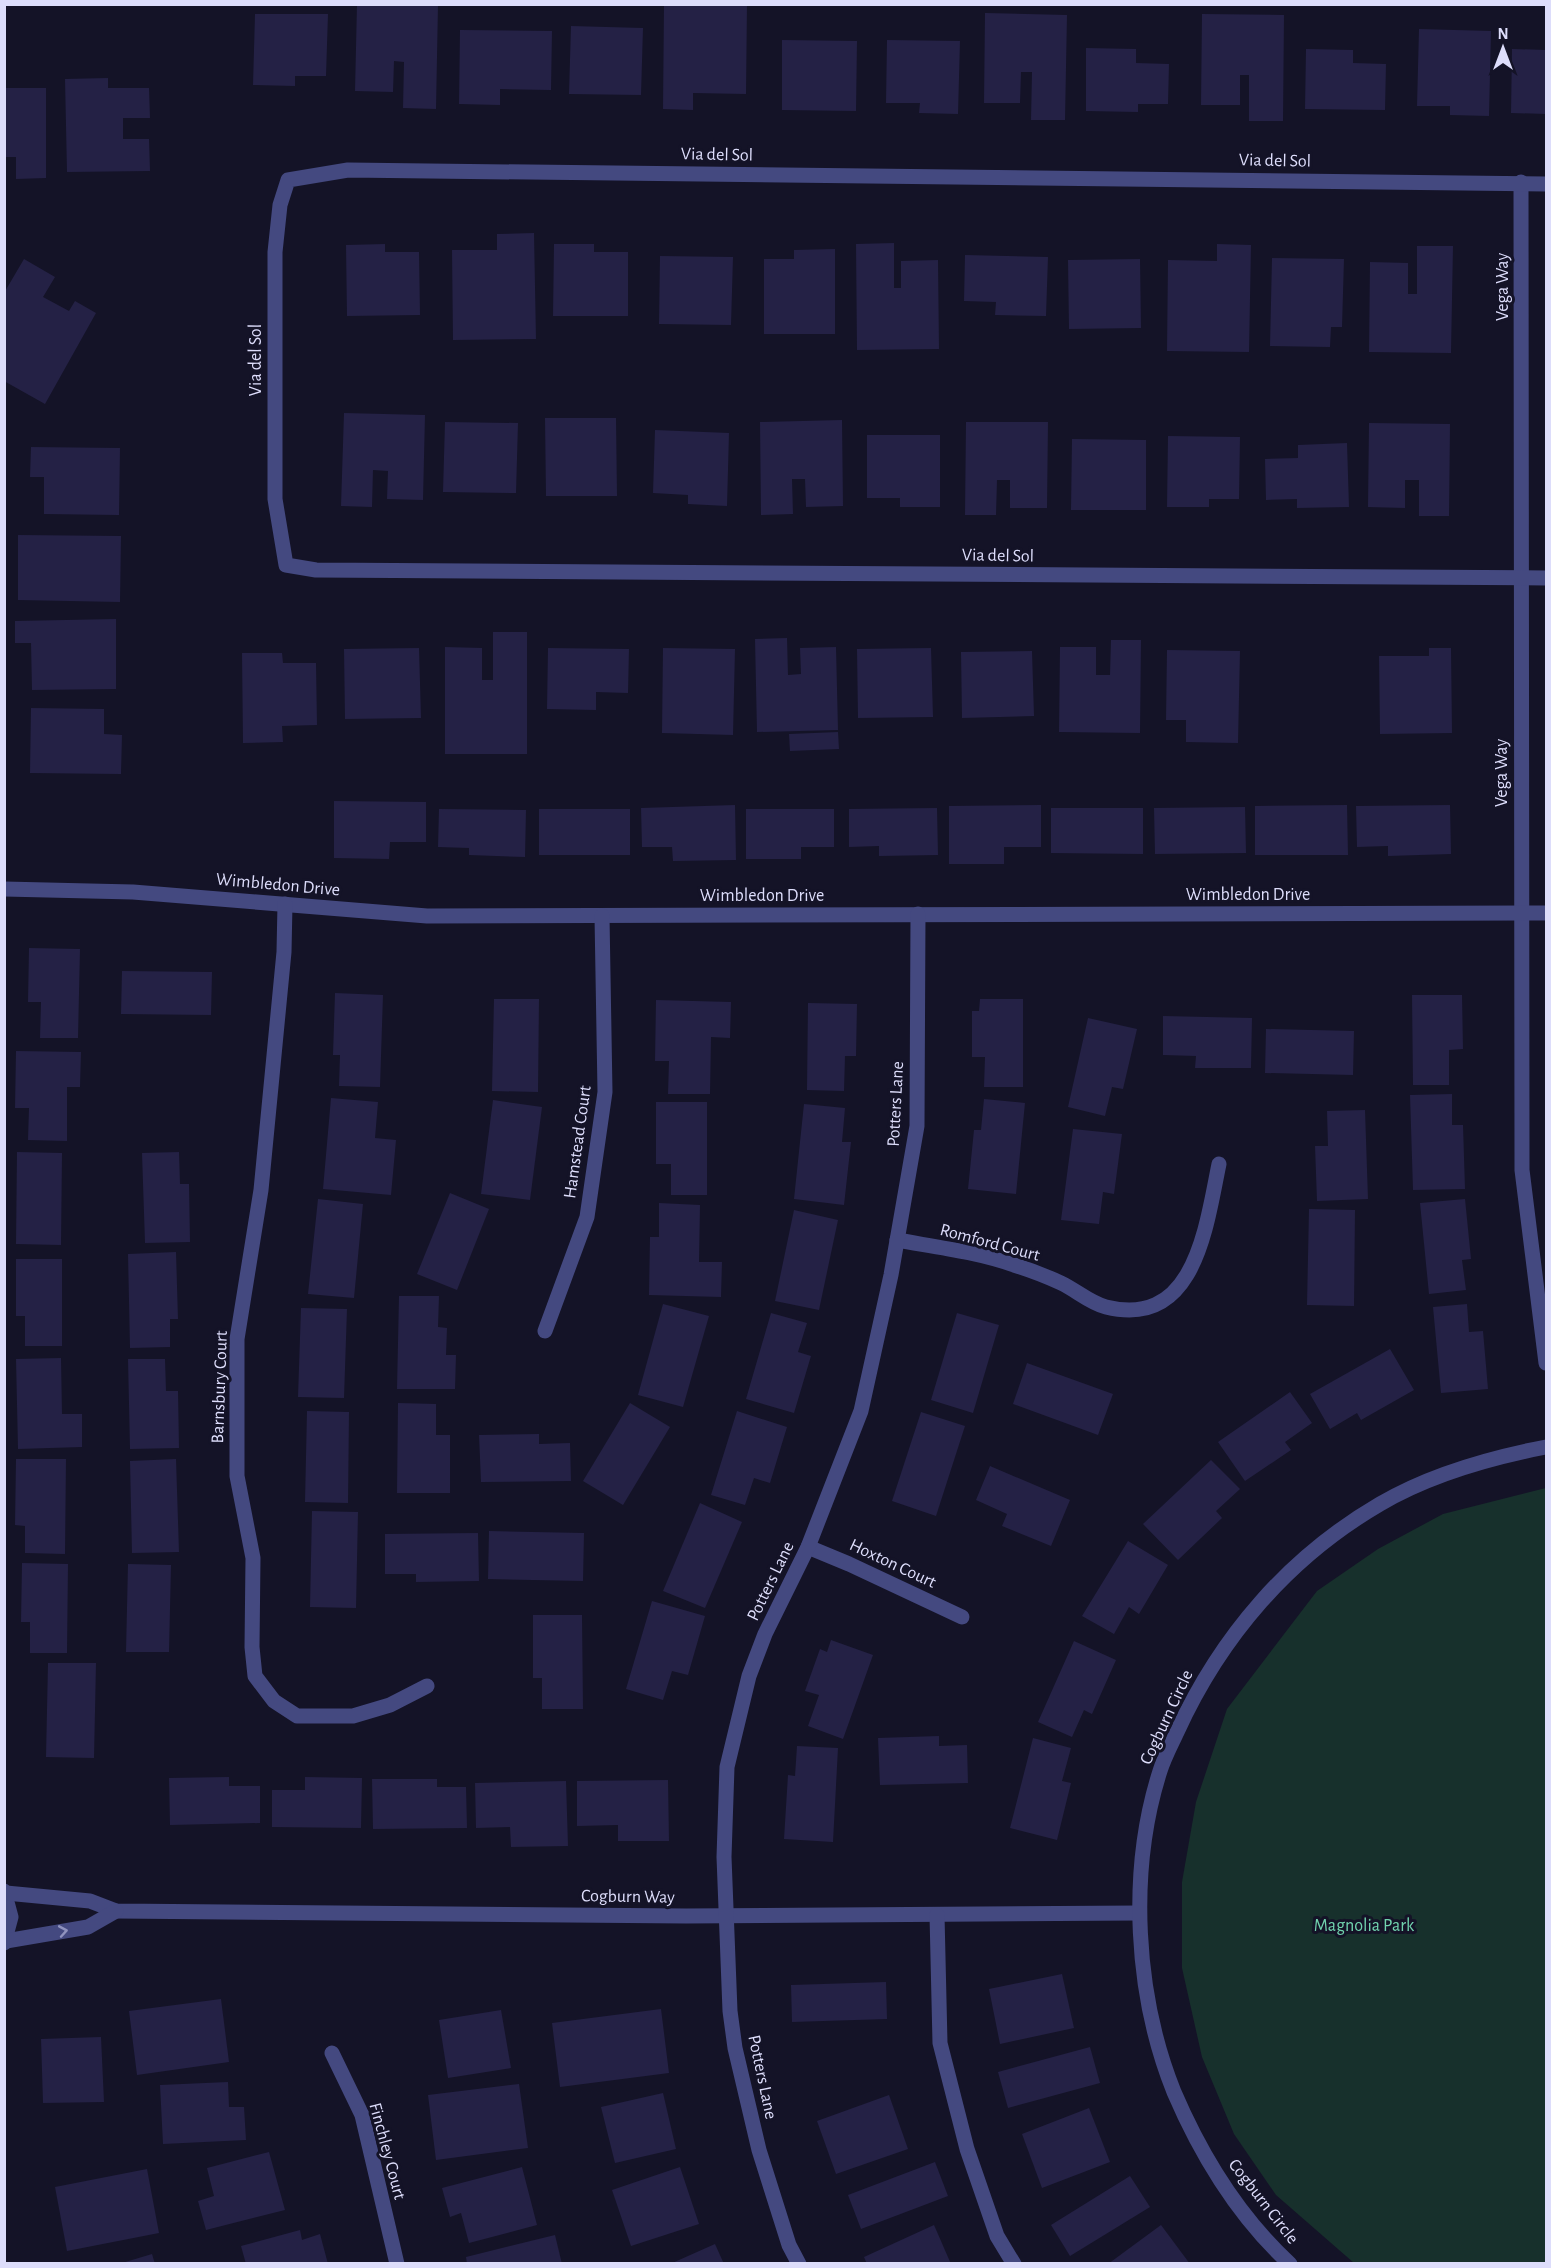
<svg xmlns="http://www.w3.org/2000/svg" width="1551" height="2268" font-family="'Alegreya Sans',sans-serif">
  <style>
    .green { fill: #17302c }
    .building { fill: #242145 }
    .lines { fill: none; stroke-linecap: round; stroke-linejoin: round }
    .minor { stroke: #444980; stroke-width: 15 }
    .oneway { stroke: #9093be }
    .labels { text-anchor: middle; stroke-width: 6; stroke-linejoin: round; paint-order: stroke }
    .street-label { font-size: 18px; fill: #ddddfb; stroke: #141327 }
    .park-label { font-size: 18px; fill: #71d3ae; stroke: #141327 }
  </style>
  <rect width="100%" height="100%" fill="#141327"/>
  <path class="green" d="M1546,1488V2263H1354L1276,2195L1234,2134L1202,2057L1182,1968V1882L1196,1802L1227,1709L1317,1591L1378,1549L1443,1514Z"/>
  <g class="building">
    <path d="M357,4L438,5L436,109L403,108L404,62L394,61L393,92L355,91Z"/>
    <path d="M664,4H747L746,94L693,93V110L663,109Z"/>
    <path d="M985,13L1067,15L1065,120H1031L1032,72H1021L1020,103H984Z"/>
    <path d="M255,14H328L326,76H295V86L253,85Z"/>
    <path d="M1202,14L1284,15L1283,121H1249V75H1240V105H1201Z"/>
    <path d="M571,26L643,28L641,95L569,94Z"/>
    <path d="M1419,29L1491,31L1489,116L1450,115V106H1417Z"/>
    <path d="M460,30L552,31L551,90L500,89V105L459,104Z"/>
    <path d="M782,40L857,41L856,111L782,110Z"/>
    <path d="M887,40L960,41L958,114L919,113L920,103H886Z"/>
    <path d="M1086,48L1136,49V63L1169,64L1168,104H1138V112L1086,111Z"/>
    <path d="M1306,49L1353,50V63L1386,64L1385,110L1305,109Z"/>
    <path d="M1512,49L1546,50V114L1511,113Z"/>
    <path d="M108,78V88H149L150,118H123V139H149L150,171L67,172L65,79Z"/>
    <path d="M4,88H46V178L16,179V157H4Z"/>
    <path d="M534,233L536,339L453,340L452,250H497V234Z"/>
    <path d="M894,243V288H901V261L938,260L939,349L857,350L856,244Z"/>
    <path d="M385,244V252H419L420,315L347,316L346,245Z"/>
    <path d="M554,244H594V252H628V316H553Z"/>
    <path d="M1217,244L1251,245L1249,352L1167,351L1168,260L1217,261Z"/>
    <path d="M1417,246H1453L1451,353L1369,352L1370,262L1408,263V294H1417Z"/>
    <path d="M835,249V334H764V259H794V250Z"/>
    <path d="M965,255L1048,257L1046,316L995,315L996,302L964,301Z"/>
    <path d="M660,256L733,257L731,325L659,324Z"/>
    <path d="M1272,258L1344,259L1342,327H1331L1330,347L1270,346Z"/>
    <path d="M24,259L55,277L43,297L69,311L75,301L96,313L45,404L4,381V293Z"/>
    <path d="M1140,259L1141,328L1069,329L1068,260Z"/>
    <path d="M344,413L425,415L423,500L387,499L388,471L373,470L372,507L341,506Z"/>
    <path d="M545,418H616L617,496H546Z"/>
    <path d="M842,420L843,506L806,507L805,479H792L793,514L761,515L760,422Z"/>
    <path d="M445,422L518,423L516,493L443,492Z"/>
    <path d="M966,422H1048L1047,508H1010V480H997L996,515H965Z"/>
    <path d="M1369,423L1450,424L1449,516H1419V480H1405V508L1368,507Z"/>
    <path d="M655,430L729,433L727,506L688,504V495L653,493Z"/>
    <path d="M867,435H940V507H900V498H867Z"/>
    <path d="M1168,436L1240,437L1239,499H1209V507H1167Z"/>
    <path d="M1072,439L1146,440V510H1071Z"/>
    <path d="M1347,443L1349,507L1297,508V499L1266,500L1265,459L1298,458V445Z"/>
    <path d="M31,447L120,448L119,515L44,514V477H30Z"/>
    <path d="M18,535L121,536L120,602L18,600Z"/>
    <path d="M116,619V689L32,690L31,643H15V621Z"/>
    <path d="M493,632H527V754H445V647L482,648V680H493Z"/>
    <path d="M787,638L788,675L801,674L800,648L836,647L838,730L757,732L755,639Z"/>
    <path d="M1111,640H1141L1140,733L1059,732L1060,647H1096V675H1110Z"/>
    <path d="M419,648L421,718L345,719L344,649Z"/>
    <path d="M548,648L629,649L628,693L596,692V710L547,709Z"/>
    <path d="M663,648L735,649L733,735L662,733Z"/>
    <path d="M931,648L933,717L858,718L857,649Z"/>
    <path d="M1429,648H1451L1452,733L1380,734L1379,656H1429Z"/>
    <path d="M1167,650L1240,651L1238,743L1186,742V720H1166Z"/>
    <path d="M1032,651L1034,716L962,718L961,652Z"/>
    <path d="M242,653H282L283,663H316L317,725L282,726L283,742L243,743Z"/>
    <path d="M31,708L104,709V734L122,735L121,774L30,773Z"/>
    <path d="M838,732L839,749L790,751L789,734Z"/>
    <path d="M334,801L426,802V842H390L389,859L334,858Z"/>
    <path d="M735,805L736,860L673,861L672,847H642L641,808Z"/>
    <path d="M1041,805V847H1004V864H949V806Z"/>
    <path d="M1347,805L1348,855H1255V806Z"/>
    <path d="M1450,805L1451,854L1388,856V846L1357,847L1356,806Z"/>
    <path d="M1245,807L1246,853L1155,854L1154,808Z"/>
    <path d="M937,808L938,855L879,856V846L849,847V809Z"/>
    <path d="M1051,808H1143V854L1051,853Z"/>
    <path d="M439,809L526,810L525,857L469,855V848L438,847Z"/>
    <rect x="539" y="809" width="91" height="46"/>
    <path d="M746,809H834V847H801V859H746Z"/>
    <path d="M29,948L80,949L78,1038H40L41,1002H28Z"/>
    <path d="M122,971L212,972L211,1015L121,1014Z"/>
    <path d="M335,993L383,995L380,1087L339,1086L340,1055H333Z"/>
    <path d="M1412,995H1462L1463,1049L1449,1050V1085H1413Z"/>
    <path d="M494,999H539L538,1092L492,1091Z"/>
    <path d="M980,999H1023V1087H984L985,1057H972V1011H979Z"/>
    <path d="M656,1000L731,1002L730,1038L711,1037L710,1094H668L669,1061H655Z"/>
    <path d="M808,1003L857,1004L856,1056H845L844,1091L807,1090Z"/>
    <path d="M1163,1016L1252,1018L1251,1068H1195L1196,1056L1163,1055Z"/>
    <path d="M1088,1018L1137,1029L1123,1089L1112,1087L1105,1116L1068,1107Z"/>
    <path d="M1266,1029L1354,1031L1353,1075L1265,1073Z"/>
    <path d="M16,1051L81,1052L80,1087H67V1141L28,1140L29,1108H15Z"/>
    <path d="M1452,1094V1125H1463L1465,1189L1413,1190L1410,1095Z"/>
    <path d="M331,1098L378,1102L375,1138L396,1140L391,1195L323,1189Z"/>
    <path d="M984,1099L1025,1103L1016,1194L968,1189L974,1130H981Z"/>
    <path d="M493,1100L542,1107L530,1200L481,1194Z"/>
    <path d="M656,1102H707V1195H671V1164H656Z"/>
    <path d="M804,1104L845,1108L842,1142H851L844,1205L794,1199Z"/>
    <path d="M1365,1110L1368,1199L1317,1201L1315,1146H1328L1327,1111Z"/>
    <path d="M1073,1129L1122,1134L1114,1194L1103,1192L1099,1224L1061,1220Z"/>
    <path d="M17,1152L62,1153L61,1245L16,1244Z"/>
    <path d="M179,1152L180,1184H189L190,1242L145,1243L142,1153Z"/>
    <path d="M450,1193L489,1209L457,1290L417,1274Z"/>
    <path d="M318,1199L363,1204L354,1298L308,1294Z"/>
    <path d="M1465,1199L1471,1259L1462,1260L1466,1290L1429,1294L1420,1203Z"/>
    <path d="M659,1203L700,1205L699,1262H722L721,1297L649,1295L650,1237H659Z"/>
    <path d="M1309,1209L1355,1210L1354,1306L1307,1305Z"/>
    <path d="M794,1210L838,1220L819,1310L775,1301Z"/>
    <path d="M176,1252L178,1319H170V1347L130,1348L128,1254Z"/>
    <path d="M16,1259H62V1346H25V1316H16Z"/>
    <path d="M399,1296H439L438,1327L447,1328L446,1355H456L455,1389H397Z"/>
    <path d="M663,1304L709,1316L683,1407L638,1395Z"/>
    <path d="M1467,1304L1469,1332L1483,1331L1488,1389L1441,1393L1433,1307Z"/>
    <path d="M301,1308L347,1309L344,1398L298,1397Z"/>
    <path d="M771,1313L807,1323L798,1352L811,1356L794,1413L746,1399Z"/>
    <path d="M957,1313L999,1325L973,1413L931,1400Z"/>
    <path d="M1390,1349L1414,1390L1361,1420L1357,1413L1330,1429L1310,1394Z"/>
    <path d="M61,1358L62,1414H82V1447L18,1449L16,1359Z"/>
    <path d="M128,1359H165L166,1391H178L179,1448L130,1449Z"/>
    <path d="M1027,1363L1113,1394L1098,1435L1013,1404Z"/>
    <path d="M1290,1392L1312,1423L1285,1442L1291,1450L1245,1481L1218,1442Z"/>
    <path d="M398,1403L436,1404V1435H450V1493H397Z"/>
    <path d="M630,1403L670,1427L623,1505L583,1481Z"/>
    <path d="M307,1411L349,1412L348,1503L305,1502Z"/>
    <path d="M737,1411L787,1427L770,1483L754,1478L745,1505L711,1495Z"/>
    <path d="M921,1412L965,1426L936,1516L892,1501Z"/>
    <path d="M539,1434V1444L570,1443L571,1481L481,1482L479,1435Z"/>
    <path d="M16,1459H66L65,1554L25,1553V1526L15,1525Z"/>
    <path d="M176,1459L179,1552L132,1553L130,1461Z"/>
    <path d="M1211,1460L1240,1489L1216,1511L1222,1518L1178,1560L1143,1524Z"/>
    <path d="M990,1466L1070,1500L1051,1546L1002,1526L1007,1514L976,1500Z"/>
    <path d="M700,1503L742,1522L705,1608L663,1591Z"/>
    <path d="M312,1511L358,1512L356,1608L310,1607Z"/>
    <path d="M489,1531L584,1533L583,1581L488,1579Z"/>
    <path d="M478,1533L479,1581L416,1582V1574H385V1534Z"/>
    <path d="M1128,1541L1168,1565L1139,1614L1129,1607L1114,1634L1082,1616Z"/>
    <path d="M22,1563L68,1564L67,1653H30V1622H21Z"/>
    <path d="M128,1564L171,1565L169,1652H126Z"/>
    <path d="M652,1601L705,1616L688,1675L672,1671L663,1700L626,1689Z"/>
    <path d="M533,1615H582L583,1709H542V1678H533Z"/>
    <path d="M831,1640L873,1655L843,1739L808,1726L819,1695L805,1691L820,1649L827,1652Z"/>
    <path d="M1074,1641L1116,1660L1092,1714L1084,1710L1072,1737L1038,1722Z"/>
    <path d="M48,1663H96L94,1758L46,1757Z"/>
    <path d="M939,1736V1746L967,1745L968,1783L880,1785L878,1738Z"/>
    <path d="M1033,1738L1071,1748L1062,1781L1071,1783L1057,1840L1010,1828Z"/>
    <path d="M797,1746L838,1748L833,1842L784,1839L788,1775L795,1776Z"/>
    <path d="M229,1777V1786H260V1823L170,1825L169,1778Z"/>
    <path d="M305,1777L362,1778L361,1828L272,1827V1790H305Z"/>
    <path d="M372,1779H437V1787H466L467,1828L373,1829Z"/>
    <path d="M668,1780L669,1841H618V1825L577,1826V1781Z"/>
    <path d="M566,1781L568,1846L511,1847L510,1827L476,1828L475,1783Z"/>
    <path d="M1062,1974L1074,2028L1000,2044L989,1989Z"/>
    <path d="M886,1982L887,2019L792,2022L791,1985Z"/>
    <path d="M221,1999L229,2062L137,2075L129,2011Z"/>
    <path d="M661,2009L669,2073L560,2087L552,2023Z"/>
    <path d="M501,2010L511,2068L448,2078L439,2020Z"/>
    <path d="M101,2037L104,2102L43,2103L41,2039Z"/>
    <path d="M1090,2047L1100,2083L1008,2108L998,2072Z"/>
    <path d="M228,2082L229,2107H244L246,2140L163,2144L160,2085Z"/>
    <path d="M519,2084L528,2148L436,2160L428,2095Z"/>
    <path d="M663,2093L676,2149L615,2163L601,2107Z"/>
    <path d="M889,2095L908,2149L836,2174L817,2121Z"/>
    <path d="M1089,2108L1110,2162L1042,2188L1022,2134Z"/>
    <path d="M269,2152L285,2210L206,2230L198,2201L214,2196L207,2168Z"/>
    <path d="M935,2162L948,2196L861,2229L848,2195Z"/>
    <path d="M522,2167L537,2225L469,2243L461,2213L450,2217L442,2188Z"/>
    <path d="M680,2167L699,2224L631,2246L612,2190Z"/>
    <path d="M147,2169L159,2233L67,2251L55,2187Z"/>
    <path d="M1130,2176L1150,2207L1070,2256L1051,2225Z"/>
    <path d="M934,2225L951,2264H867L864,2257Z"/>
    <path d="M1161,2225L1190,2264H1108Z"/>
    <path d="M300,2230L302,2240L320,2234L328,2264H246L241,2246Z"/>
    <path d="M555,2235L562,2264H467L466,2257Z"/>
    <path d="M715,2244L724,2264H670Z"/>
    <path d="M152,2254L155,2264H122V2263Z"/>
  </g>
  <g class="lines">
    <g class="minor">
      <path d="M1521,182L1522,1170L1546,1363"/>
      <path d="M1546,184L348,170L288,180L280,205L275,252V499L286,565L316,570L1546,578"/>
      <path d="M4,889L133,892L427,916L1546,913"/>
      <path d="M285,904L284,952L261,1190L237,1339V1476L253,1558L252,1647L255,1676L274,1701L297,1716H353L390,1705L427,1686"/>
      <path d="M897,1240C936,1247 977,1252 1014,1265C1030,1270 1046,1276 1061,1283C1076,1290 1090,1303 1106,1307C1195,1329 1206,1227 1219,1164"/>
      <path d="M545,1331L587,1217L605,1092L602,916"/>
      <path d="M808,1547L849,1564L962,1617"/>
      <path d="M4,1891L11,1917L4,1943"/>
      <path d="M6,1893L90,1901L116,1911L686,1916L1139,1913"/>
      <path d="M937,1915L940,2043L967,2149L997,2236L1014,2264"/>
      <path d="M6,1941L88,1927L116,1911"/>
      <path d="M332,2053L362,2115L397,2264"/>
      <path d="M799,2264L789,2245L759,2150L735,2048L730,2011L724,1857L727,1767L749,1676L765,1634L808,1547L861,1411L891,1275L917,1126L918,914"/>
      <path d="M1290,2264C1239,2217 1201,2155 1174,2092C1135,1995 1128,1871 1160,1771C1164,1758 1171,1745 1177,1732C1221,1636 1289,1557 1380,1504C1431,1474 1489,1458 1546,1447"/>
    </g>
  </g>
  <defs><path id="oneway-chevron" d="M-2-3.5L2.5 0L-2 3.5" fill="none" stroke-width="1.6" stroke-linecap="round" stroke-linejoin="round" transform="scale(1.5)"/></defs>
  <use class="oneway" href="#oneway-chevron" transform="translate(63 1931) rotate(-10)"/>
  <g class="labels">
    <g class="street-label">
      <text transform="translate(717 154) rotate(1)" y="6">Via del Sol</text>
      <text transform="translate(1275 160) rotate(1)" y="6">Via del Sol</text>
      <text transform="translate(1502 287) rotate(-90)" y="6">Vega Way</text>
      <text transform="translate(255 360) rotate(-90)" y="6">Via del Sol</text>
      <text transform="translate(998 555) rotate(1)" y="6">Via del Sol</text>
      <text transform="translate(1501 773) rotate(-90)" y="6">Vega Way</text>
      <text transform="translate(278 884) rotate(5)" y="6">Wimbledon Drive</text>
      <text x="1248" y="900">Wimbledon Drive</text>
      <text x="762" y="901">Wimbledon Drive</text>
      <text transform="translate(895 1104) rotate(-87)" y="6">Potters Lane</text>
      <text transform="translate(577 1142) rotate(-82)" y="6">Hamstead Court</text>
      <text transform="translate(990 1242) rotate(15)" y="6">Romford Court</text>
      <text transform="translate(219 1387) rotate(-88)" y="6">Barnsbury Court</text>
      <text transform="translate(893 1563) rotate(25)" y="6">Hoxton Court</text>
      <text transform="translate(770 1581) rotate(-64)" y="6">Potters Lane</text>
      <text transform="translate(1166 1717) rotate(-65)" y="6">Cogburn Circle</text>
      <text transform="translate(628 1896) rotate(1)" y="6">Cogburn Way</text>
      <text transform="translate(763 2077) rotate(78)" y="6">Potters Lane</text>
      <text transform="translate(388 2151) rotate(75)" y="6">Finchley Court</text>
      <text transform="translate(1264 2201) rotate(52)" y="6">Cogburn Circle</text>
    </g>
    <g class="park-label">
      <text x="1364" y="1931">Magnolia Park</text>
    </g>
  </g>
  <rect width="1551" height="2268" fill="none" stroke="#ddddfb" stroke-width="12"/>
  <g transform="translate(1503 48)" stroke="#141327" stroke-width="4.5" paint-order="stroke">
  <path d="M0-4.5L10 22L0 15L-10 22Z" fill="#ddddfb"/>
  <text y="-9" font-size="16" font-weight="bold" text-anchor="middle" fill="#ddddfb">N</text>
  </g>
</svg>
